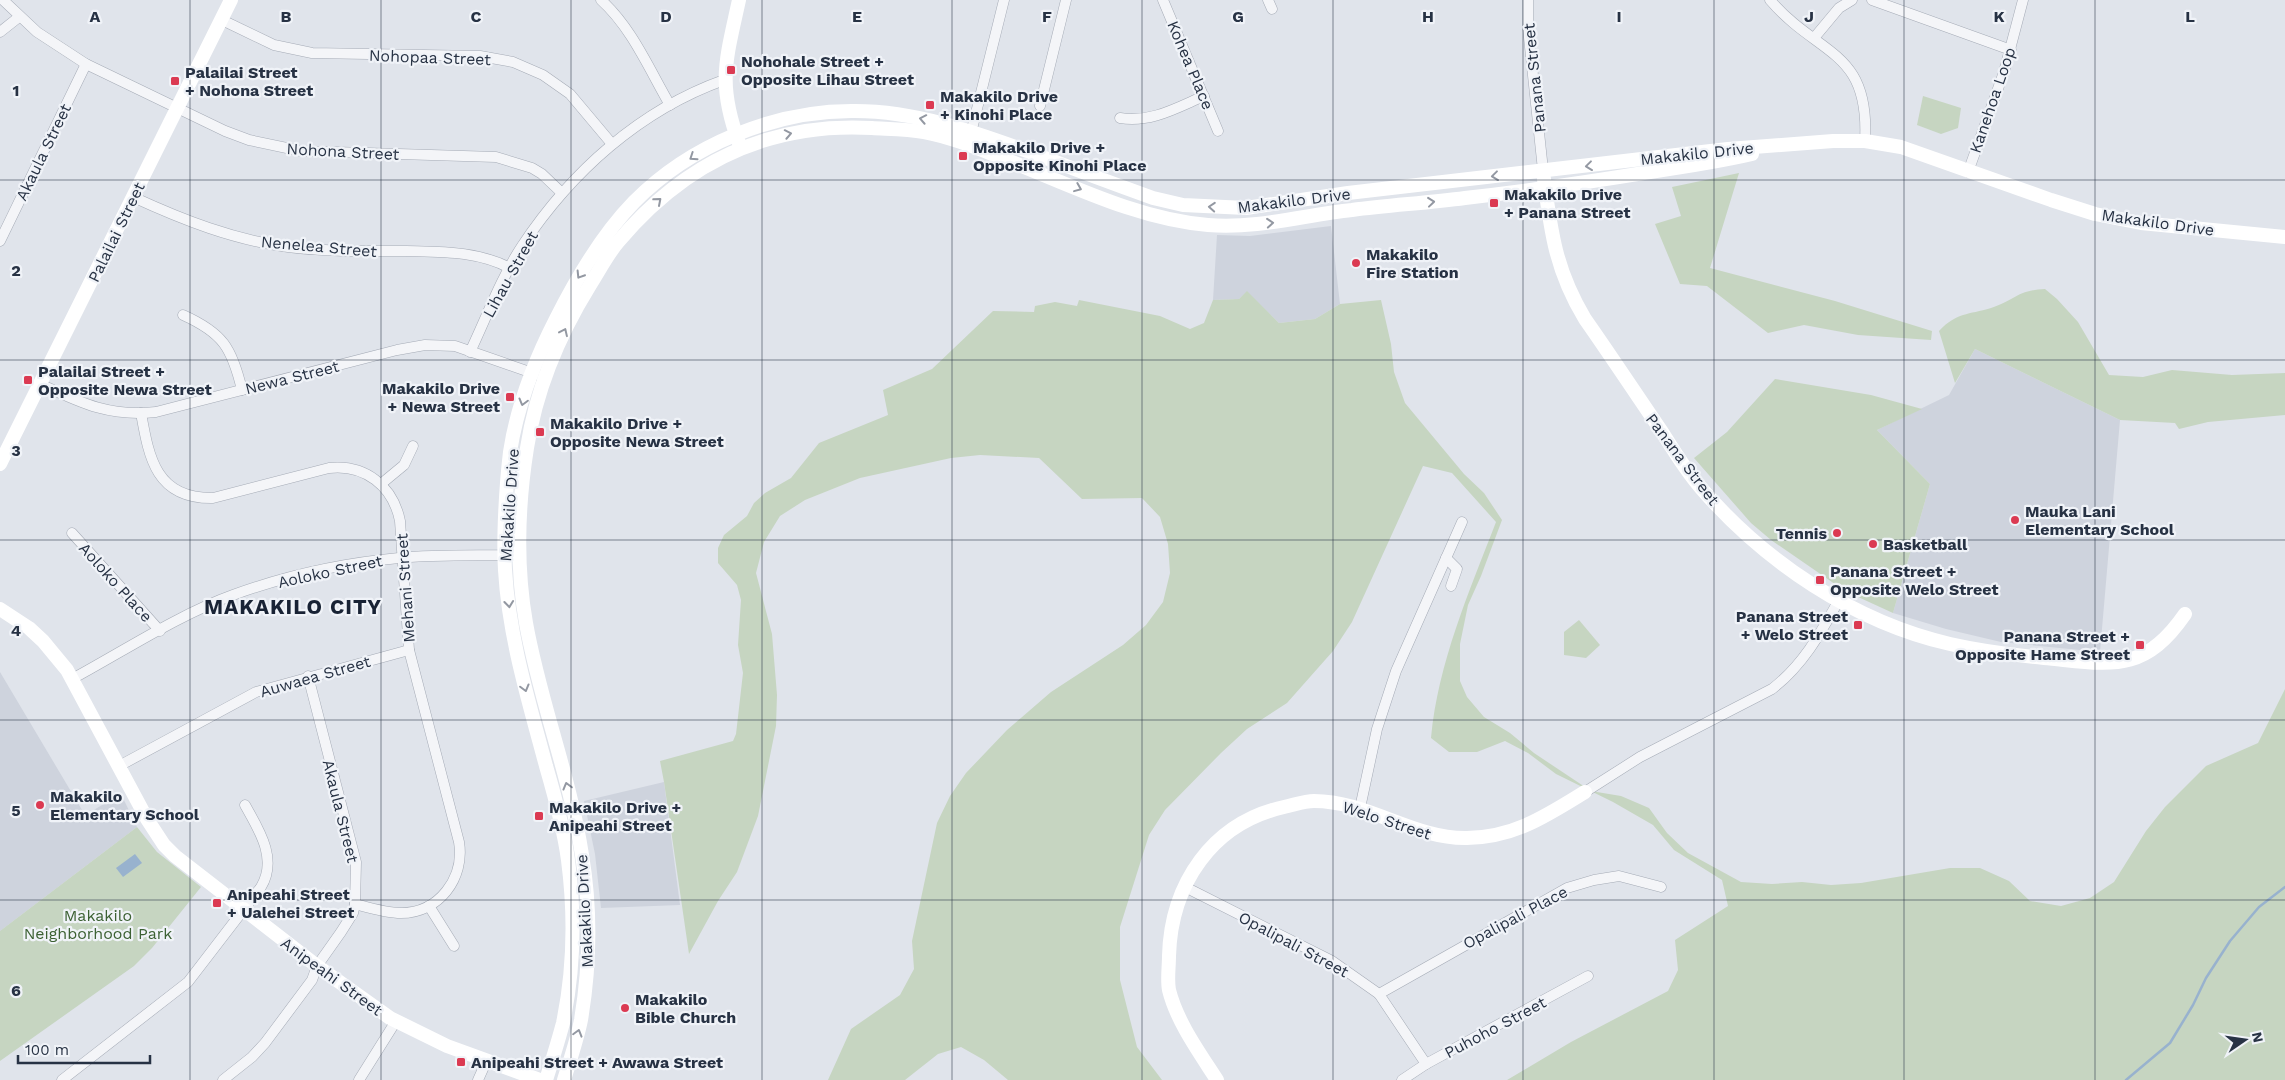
<svg xmlns="http://www.w3.org/2000/svg" width="2285" height="1080" font-family="'Work Sans',sans-serif">
  <style>
    .built { fill: #ced3dd }
    .green { fill: #c6d5c1 }
    .water { fill: #98b2ce }
    .lines { fill: none; stroke-linecap: round; stroke-linejoin: round }
    .stream { stroke: #98b2ce; stroke-width: 2.5 }
    .street-casing { stroke: #a5abb6; stroke-width: 11 }
    .street { stroke: #f4f5f8; stroke-width: 10 }
    .secondary { stroke: #fff; stroke-width: 14 }
    .oneway { stroke: #9398a2 }
    .grid { fill: none; stroke: #273244; stroke-width: 1; stroke-opacity: 0.55 }
    .poi-dot { fill: #db3a52; stroke: #f0f3f8; stroke-width: 2 }
    .labels { text-anchor: middle; stroke-width: 4.5; stroke-linejoin: round; paint-order: stroke }
    .street-label { font-size: 16px; fill: #273244; stroke: #f0f3f8 }
    .poi-label { font-size: 16px; font-weight: bold; fill: #273244; stroke: #f0f3f8; text-anchor: start }
    .park-label { font-size: 16px; fill: #3c6133; stroke: #f0f3f8 }
    .district-label { font-size: 21px; font-weight: bold; letter-spacing: 1px; fill: #192335; stroke: #f0f3f8 }
    .grid-label { font-size: 16px; text-anchor: middle; font-weight: bold; fill: #273244; stroke: #f0f3f8; stroke-width: 4.5; stroke-linejoin: round; paint-order: stroke }
  </style>
  <rect width="100%" height="100%" fill="#e0e4eb"/>
  <g class="built">
    <path d="M1331,226L1340,304L1315,319L1279,323L1247,292L1239,299L1213,300L1217,235L1250,236Z"/>
    <path d="M1975,349L2120,420L2100,652L2001,642L1946,629L1893,613L1930,484L1877,430L1949,395Z"/>
    <path d="M0,672L85,815L121,794L137,827L0,931Z"/>
    <path d="M664,782L680,905L601,908L595,854L584,801Z"/>
  </g>
  <g class="green">
    <path d="M1923,96L1961,108L1958,128L1941,134L1917,125Z"/>
    <path d="M1739,173L1710,268L1835,301L1932,331L1931,340L1858,335L1804,325L1768,333L1707,286L1680,284L1655,224L1681,216L1672,187Z"/>
    <path d="M2045,289L2057,299L2078,322L2109,375L2143,377L2172,370L2232,375L2285,373V415L2208,422L2179,429L2175,423L2120,420L1975,349L1955,383L1939,331C1957,312 1968,315 1991,308C2014,301 2017,290 2045,289Z"/>
    <path d="M1247,291L1279,323L1315,319L1340,304L1381,300L1391,344L1394,372L1405,403L1464,474L1484,493L1502,520L1481,576L1468,605L1460,644V681L1467,697L1484,717L1510,733L1534,753L1585,787L1597,792L1621,796L1649,808L1667,833L1688,853L1741,882L1772,884L1802,882L1831,885L1861,883L1950,868H1980L2009,881L2030,901L2061,906L2090,898L2114,882L2146,831L2165,807L2206,766L2258,743L2285,689V1080H1507L1571,1042L1668,991L1678,970L1675,940L1728,906L1722,880L1674,850L1653,825L1613,802L1556,774L1528,753L1505,741L1477,752H1449L1431,738C1438,663 1469,592 1496,522L1452,473L1423,466L1352,622L1333,651L1287,703L1247,729L1221,753L1165,810L1149,835L1120,927V980L1137,1047L1162,1080H1008L984,1060L961,1047L938,1054L905,1080H828L851,1029L900,995L914,969L912,941L937,823L950,796L966,773L1007,730L1051,692L1123,645L1146,625L1163,602L1170,573L1168,544L1160,517L1142,498L1082,499L1039,458L980,455L951,458L860,478L805,500L780,516L764,542L756,573L772,634L777,695L776,726L758,816L737,872L718,901L689,954L664,782L660,761L733,741L736,734L743,673L738,645L741,600L737,585L718,563V548L724,535L747,516L754,503L765,493L791,478L819,443L888,415L883,390L932,369L993,311L1034,312L1035,306L1055,302L1077,306L1079,300L1160,316L1190,329L1204,323L1213,300L1239,299Z"/>
    <path d="M1775,379L1871,395L1922,409L1877,430L1930,484L1893,613L1845,591L1771,540L1751,523L1694,458L1727,432Z"/>
    <path d="M1579,620L1600,645L1586,658L1564,655V632Z"/>
    <path d="M137,827L157,852L201,887L152,948L134,966L0,1061V931Z"/>
  </g>
  <path class="water" d="M135,854L142,863L123,877L116,868Z"/>
  <g class="lines">
    <path class="stream" d="M2126,1080L2170,1043L2193,1005L2206,978L2230,941L2259,907L2285,887"/>
    <defs>
      <g id="street">
        <path d="M3,0L37,32L86,64L225,131L249,140L301,151L496,157L532,168L542,174L562,193"/>
        <path d="M601,0C632,28 649,69 670,105"/>
        <path d="M1163,0L1218,131"/>
        <path d="M1268,0L1272,9"/>
        <path d="M1528,0V28L1543,170"/>
        <path d="M1770,0C1819,57 1870,49 1865,141"/>
        <path d="M1872,0L2011,50"/>
        <path d="M222,20L274,45L312,53L480,56L513,62L543,75L570,94L612,144"/>
        <path d="M0,32L19,17"/>
        <path d="M1814,38L1839,8L1852,0"/>
        <path d="M1040,106L1066,0"/>
        <path d="M1120,118C1151,123 1176,108 1204,96"/>
        <path d="M970,137L1004,0"/>
        <path d="M1968,172L2004,72L2023,0"/>
        <path d="M133,197C183,220 234,240 288,247C327,252 367,251 406,251C443,252 477,251 510,268"/>
        <path d="M0,241L86,64"/>
        <path d="M183,315C223,333 232,348 242,390"/>
        <path d="M470,352C487,316 501,278 522,246C571,172 640,110 724,80"/>
        <path d="M40,384C81,403 109,417 156,412L397,350L425,345L455,346L544,377"/>
        <path d="M141,413C149,458 156,499 213,498L329,468C365,464 393,486 400,521L409,650L459,842C465,878 439,913 401,913C386,913 370,908 355,904"/>
        <path d="M381,484L404,465L413,446"/>
        <path d="M72,533L160,631"/>
        <path d="M1446,558L1457,569L1451,586"/>
        <path d="M72,679C122,652 180,614 233,595C285,576 344,563 399,558C439,554 480,556 520,555"/>
        <path d="M119,766L256,692L409,650"/>
        <path d="M1585,792L1640,757L1772,689C1803,665 1820,634 1839,600"/>
        <path d="M1360,808L1377,729L1396,671L1462,522"/>
        <path d="M1185,887L1332,961L1379,994L1426,1064"/>
        <path d="M429,906L454,946"/>
        <path d="M1379,994L1567,888L1594,880L1619,876L1661,887"/>
        <path d="M62,1080L188,982L261,887C278,859 259,830 245,805"/>
        <path d="M223,1080L252,1057L265,1043L312,980L317,966L341,932L353,913L355,904L356,862L308,676"/>
        <path d="M359,1080L396,1021"/>
        <path d="M478,1080L487,1060"/>
        <path d="M1402,1080L1426,1064L1588,976"/>
      </g>
    </defs>
    <use href="#street" class="street-casing"/>
    <use href="#street" class="street"/>
    <g class="secondary">
      <path d="M739,0C726,60 717,83 739,143"/>
      <path d="M1544,179C1551,233 1556,271 1585,319C1611,356 1636,394 1662,432C1674,451 1686,471 1701,488C1765,562 1854,622 1950,644C1981,651 2012,655 2044,658C2110,664 2143,675 2185,614"/>
      <path d="M0,464L231,0"/>
      <path d="M0,609L29,628L43,641L67,670L147,819L164,845L175,856L317,966L390,1018L447,1046L540,1080"/>
      <path d="M546,1080C552,1061 558,1042 563,1023C574,970 575,914 568,860C564,829 555,797 546,766C529,702 509,638 505,570C503,537 506,485 510,452C517,406 535,360 556,319C577,277 601,236 634,202C690,145 775,110 855,111C918,111 977,133 1035,154C1074,169 1114,184 1153,198L1183,205L1246,208L1348,193L1728,149L1833,141H1865L1901,147L2051,200L2095,214L2141,223L2285,237"/>
      <path d="M564,1080C570,1060 577,1040 581,1020C590,966 591,909 582,855C570,776 540,702 526,623C516,566 518,505 527,448C536,390 559,335 590,285C599,271 607,255 618,242C684,163 769,122 872,128C889,129 907,129 924,132C951,137 977,148 1002,158C1069,184 1136,219 1208,225C1258,229 1304,215 1352,210C1390,205 1428,203 1465,198C1527,191 1589,182 1650,172C1684,167 1718,162 1752,154"/>
      <path d="M1217,1080C1199,1052 1177,1022 1169,990C1167,980 1169,967 1169,956C1171,884 1212,823 1284,807C1294,805 1304,801 1314,801C1368,801 1413,839 1467,838C1515,837 1546,816 1585,792"/>
    </g>
  </g>
  <defs><path id="oneway-chevron" d="M-2-3.5L2.5 0L-2 3.5" fill="none" stroke-width="1.6" stroke-linecap="round" stroke-linejoin="round" transform="scale(1.25)"/></defs>
  <g class="oneway">
    <use href="#oneway-chevron" transform="translate(923 119) rotate(-169)"/>
    <use href="#oneway-chevron" transform="translate(788 134) rotate(-11)"/>
    <use href="#oneway-chevron" transform="translate(693 157) rotate(146)"/>
    <use href="#oneway-chevron" transform="translate(1589 166) rotate(173)"/>
    <use href="#oneway-chevron" transform="translate(1495 176) rotate(173)"/>
    <use href="#oneway-chevron" transform="translate(1078 188) rotate(22)"/>
    <use href="#oneway-chevron" transform="translate(658 201) rotate(-41)"/>
    <use href="#oneway-chevron" transform="translate(1431 202) rotate(-6)"/>
    <use href="#oneway-chevron" transform="translate(1212 207) rotate(-176)"/>
    <use href="#oneway-chevron" transform="translate(1270 223) rotate(-5)"/>
    <use href="#oneway-chevron" transform="translate(580 275) rotate(122)"/>
    <use href="#oneway-chevron" transform="translate(564 332) rotate(-65)"/>
    <use href="#oneway-chevron" transform="translate(523 402) rotate(105)"/>
    <use href="#oneway-chevron" transform="translate(509 604) rotate(84)"/>
    <use href="#oneway-chevron" transform="translate(525 688) rotate(75)"/>
    <use href="#oneway-chevron" transform="translate(567 786) rotate(-105)"/>
    <use href="#oneway-chevron" transform="translate(578 1033) rotate(-74)"/>
  </g>
  <path class="grid" d="M190,0V1080M381,0V1080M571,0V1080M762,0V1080M952,0V1080M1142,0V1080M1333,0V1080M1523,0V1080M1714,0V1080M1904,0V1080M2095,0V1080M0,180H2285M0,360H2285M0,540H2285M0,720H2285M0,900H2285"/>
  <g class="poi-dot">
    <rect x="726" y="65" width="10" height="10" rx="2.5"/>
    <rect x="170" y="76" width="10" height="10" rx="2.5"/>
    <rect x="925" y="100" width="10" height="10" rx="2.5"/>
    <rect x="958" y="151" width="10" height="10" rx="2.5"/>
    <rect x="1489" y="198" width="10" height="10" rx="2.5"/>
    <circle cx="1356" cy="263" r="5"/>
    <rect x="23" y="375" width="10" height="10" rx="2.5"/>
    <rect x="505" y="392" width="10" height="10" rx="2.5"/>
    <rect x="535" y="427" width="10" height="10" rx="2.5"/>
    <circle cx="2015" cy="520" r="5"/>
    <circle cx="1837" cy="533" r="5"/>
    <circle cx="1873" cy="544" r="5"/>
    <rect x="1815" y="575" width="10" height="10" rx="2.5"/>
    <rect x="1853" y="620" width="10" height="10" rx="2.5"/>
    <rect x="2135" y="640" width="10" height="10" rx="2.5"/>
    <circle cx="40" cy="805" r="5"/>
    <rect x="534" y="811" width="10" height="10" rx="2.5"/>
    <rect x="212" y="898" width="10" height="10" rx="2.5"/>
    <circle cx="625" cy="1008" r="5"/>
    <rect x="456" y="1057" width="10" height="10" rx="2.5"/>
  </g>
  <g class="labels">
    <g class="street-label">
      <text transform="translate(430 57) rotate(2)" y="6">Nohopaa Street</text>
      <text transform="translate(1191 65) rotate(67)" y="6">Kohea Place</text>
      <text transform="translate(1534 78) rotate(-96)" y="6">Panana Street</text>
      <text transform="translate(1992 100) rotate(-71)" y="6">Kanehoa Loop</text>
      <text transform="translate(343 151) rotate(3)" y="6">Nohona Street</text>
      <text transform="translate(43 152) rotate(-64)" y="6">Akaula Street</text>
      <text transform="translate(1697 153) rotate(-6)" y="6">Makakilo Drive</text>
      <text transform="translate(1294 200) rotate(-7)" y="6">Makakilo Drive</text>
      <text transform="translate(2158 222) rotate(8)" y="6">Makakilo Drive</text>
      <text transform="translate(116 232) rotate(-64)" y="6">Palailai Street</text>
      <text transform="translate(319 246) rotate(5)" y="6">Nenelea Street</text>
      <text transform="translate(510 274) rotate(-61)" y="6">Lihau Street</text>
      <text transform="translate(292 377) rotate(-14)" y="6">Newa Street</text>
      <text transform="translate(1683 459) rotate(53)" y="6">Panana Street</text>
      <text transform="translate(509 505) rotate(-86)" y="6">Makakilo Drive</text>
      <text transform="translate(330 571) rotate(-12)" y="6">Aoloko Street</text>
      <text transform="translate(116 582) rotate(48)" y="6">Aoloko Place</text>
      <text transform="translate(405 588) rotate(-94)" y="6">Mehani Street</text>
      <text transform="translate(315 676) rotate(-16)" y="6">Auwaea Street</text>
      <text transform="translate(341 811) rotate(76)" y="6">Akaula Street</text>
      <text transform="translate(1387 820) rotate(18)" y="6">Welo Street</text>
      <text transform="translate(584 911) rotate(-93)" y="6">Makakilo Drive</text>
      <text transform="translate(1515 917) rotate(-28)" y="6">Opalipali Place</text>
      <text transform="translate(1294 944) rotate(28)" y="6">Opalipali Street</text>
      <text transform="translate(332 976) rotate(36)" y="6">Anipeahi Street</text>
      <text transform="translate(1495 1027) rotate(-28)" y="6">Puhoho Street</text>
    </g>
    <g class="poi-label">
      <text x="741" y="67">Nohohale Street +<tspan x="741" dy="18">Opposite Lihau Street</tspan></text>
      <text x="185" y="78">Palailai Street<tspan x="185" dy="18">+ Nohona Street</tspan></text>
      <text x="940" y="102">Makakilo Drive<tspan x="940" dy="18">+ Kinohi Place</tspan></text>
      <text x="973" y="153">Makakilo Drive +<tspan x="973" dy="18">Opposite Kinohi Place</tspan></text>
      <text x="1504" y="200">Makakilo Drive<tspan x="1504" dy="18">+ Panana Street</tspan></text>
      <text x="1366" y="260">Makakilo<tspan x="1366" dy="18">Fire Station</tspan></text>
      <text x="38" y="377">Palailai Street +<tspan x="38" dy="18">Opposite Newa Street</tspan></text>
      <text x="500" y="394" text-anchor="end">Makakilo Drive<tspan x="500" dy="18">+ Newa Street</tspan></text>
      <text x="550" y="429">Makakilo Drive +<tspan x="550" dy="18">Opposite Newa Street</tspan></text>
      <text x="2025" y="517">Mauka Lani<tspan x="2025" dy="18">Elementary School</tspan></text>
      <text x="1827" y="539" text-anchor="end">Tennis</text>
      <text x="1883" y="550">Basketball</text>
      <text x="1830" y="577">Panana Street +<tspan x="1830" dy="18">Opposite Welo Street</tspan></text>
      <text x="1848" y="622" text-anchor="end">Panana Street<tspan x="1848" dy="18">+ Welo Street</tspan></text>
      <text x="2130" y="642" text-anchor="end">Panana Street +<tspan x="2130" dy="18">Opposite Hame Street</tspan></text>
      <text x="50" y="802">Makakilo<tspan x="50" dy="18">Elementary School</tspan></text>
      <text x="549" y="813">Makakilo Drive +<tspan x="549" dy="18">Anipeahi Street</tspan></text>
      <text x="227" y="900">Anipeahi Street<tspan x="227" dy="18">+ Ualehei Street</tspan></text>
      <text x="635" y="1005">Makakilo<tspan x="635" dy="18">Bible Church</tspan></text>
      <text x="471" y="1068">Anipeahi Street + Awawa Street</text>
    </g>
    <g class="park-label">
      <text x="98" y="921">Makakilo<tspan x="98" dy="18">Neighborhood Park</tspan></text>
    </g>
    <g class="district-label">
      <text x="293" y="614">MAKAKILO CITY</text>
    </g>
  </g>
  <g class="grid-label">
    <text x="95" y="22">A</text>
    <text x="286" y="22">B</text>
    <text x="476" y="22">C</text>
    <text x="666" y="22">D</text>
    <text x="857" y="22">E</text>
    <text x="1047" y="22">F</text>
    <text x="1238" y="22">G</text>
    <text x="1428" y="22">H</text>
    <text x="1619" y="22">I</text>
    <text x="1809" y="22">J</text>
    <text x="1999" y="22">K</text>
    <text x="2190" y="22">L</text>
    <text x="16" y="96">1</text>
    <text x="16" y="276">2</text>
    <text x="16" y="456">3</text>
    <text x="16" y="636">4</text>
    <text x="16" y="816">5</text>
    <text x="16" y="996">6</text>
  </g>
  <g transform="translate(2245 1040) rotate(77)" stroke="#f0f3f8" stroke-width="4" paint-order="stroke">
  <path d="M0-4L9 19L0 12L-9 19Z" fill="#273244"/>
  <text y="-8" font-size="14" font-weight="bold" text-anchor="middle" fill="#273244">N</text>
  </g>
  <path d="M18 1055v8h132v-8" fill="none" stroke="#273244" stroke-width="2.5"/>
  <text x="25" y="1055" font-size="15" fill="#273244" stroke="#f0f3f8" stroke-width="4" paint-order="stroke">100 m</text>
</svg>
